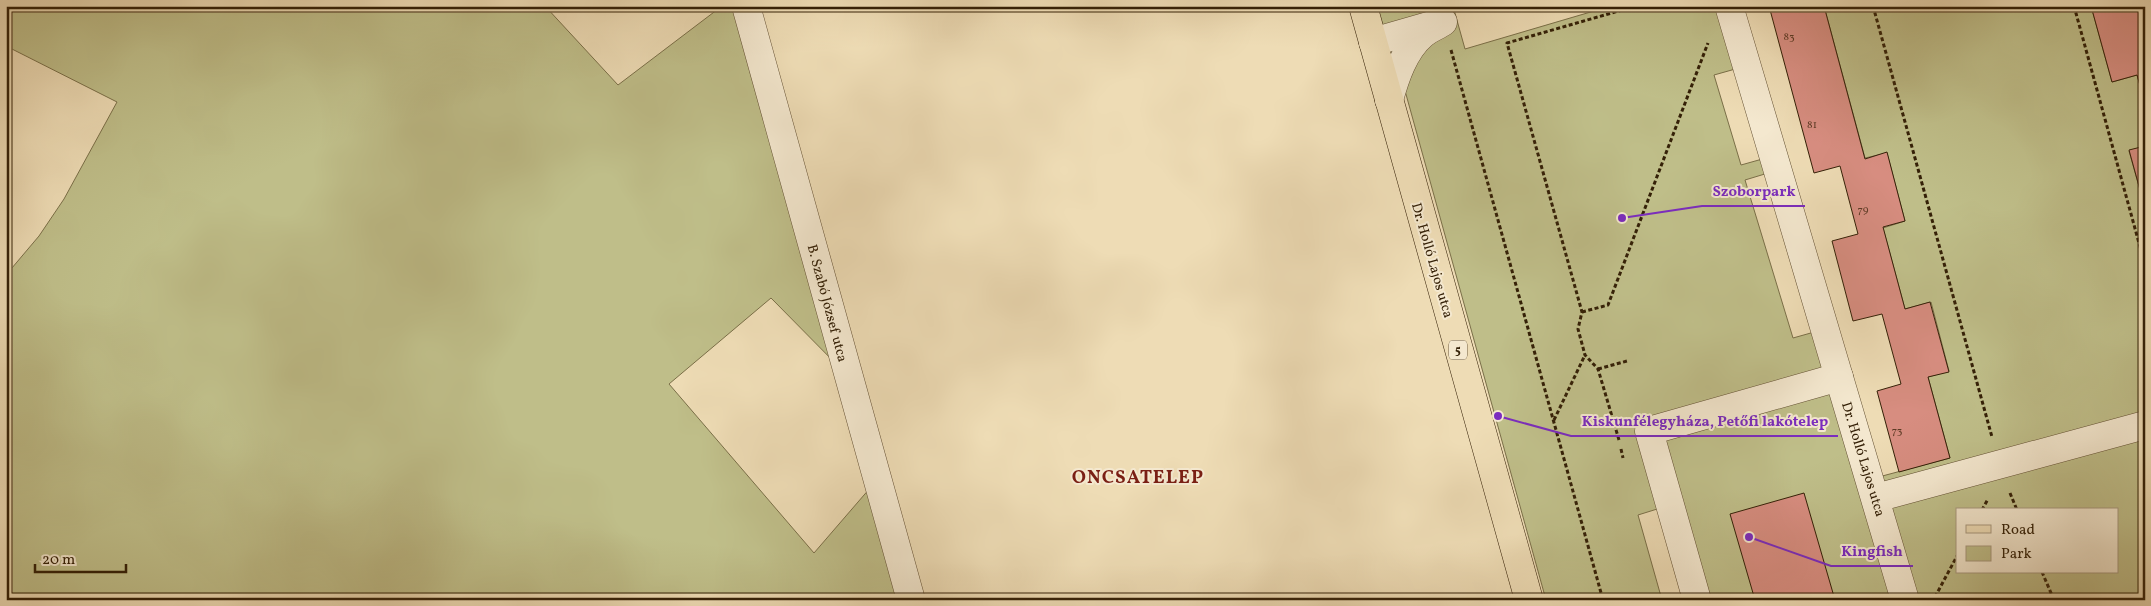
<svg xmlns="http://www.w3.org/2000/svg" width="2151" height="606" font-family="Vollkorn,serif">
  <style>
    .green { fill: #bfbe89; stroke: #7a6f48; fill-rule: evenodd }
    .building { fill: #d78d80; stroke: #342007 }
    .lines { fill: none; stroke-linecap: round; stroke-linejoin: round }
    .minor-casing { stroke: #624f32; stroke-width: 29 }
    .major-casing { stroke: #342007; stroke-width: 29 }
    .path { stroke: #342007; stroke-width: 3; stroke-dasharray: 4 2.5; stroke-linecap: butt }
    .minor { stroke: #f4e8cf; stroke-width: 28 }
    .major { stroke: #eedcb5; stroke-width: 28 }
    .labels { text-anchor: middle; stroke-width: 4; stroke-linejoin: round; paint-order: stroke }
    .number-label { font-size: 11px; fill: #5d3b25 }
    .shield { fill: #f4e8cf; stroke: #6e5c43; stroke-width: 1 }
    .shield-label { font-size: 12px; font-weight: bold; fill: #342007 }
    .street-label { font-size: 14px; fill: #342007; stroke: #f4e8cf }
    .district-label { font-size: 19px; font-weight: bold; letter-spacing: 1px; fill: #7a1f14; stroke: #f4e8cf }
    .leader { fill: none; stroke: #7b2cbf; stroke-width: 2 }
    .callout-dot { fill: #7b2cbf; stroke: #f4e8cf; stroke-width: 2 }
    .callout-label { font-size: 15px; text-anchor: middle; font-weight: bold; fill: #7b2cbf; stroke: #f4e8cf; stroke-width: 4; stroke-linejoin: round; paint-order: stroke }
  </style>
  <rect width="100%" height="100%" fill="#eedcb5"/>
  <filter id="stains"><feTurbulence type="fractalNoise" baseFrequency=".004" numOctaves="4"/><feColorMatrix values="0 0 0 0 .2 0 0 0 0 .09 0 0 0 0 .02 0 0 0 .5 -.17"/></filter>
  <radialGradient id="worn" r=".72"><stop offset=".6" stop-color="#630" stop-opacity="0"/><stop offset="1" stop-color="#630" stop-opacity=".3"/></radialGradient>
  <g class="green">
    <path d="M13,6H545L618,85L722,6H740L847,375L771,298L669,384L814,553L877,480L910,600H6V275L39,236L64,199L117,102L6,46V10Z"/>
    <path d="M1363,6H1453L1465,49L1611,6H1757L1731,14L1746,66L1714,75L1741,165L1773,156L1778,170L1745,180L1793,338L1825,329L1871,479L1950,458L1928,377L1949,371L1931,302L1905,309L1883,228L1905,221L1887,153L1865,158L1824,6H2091L2112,82L2137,75L2145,103V146L2129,151L2145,208V600H1698L1670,505L1638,515L1662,600H1546L1399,69ZM1957,510H2117V572H1957Z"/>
  </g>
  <g class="building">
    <path d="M1769,6H1824L1865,159L1887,152L1905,221L1883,227L1905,309L1930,302L1949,372L1928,377L1950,458L1899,472L1877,391L1901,384L1882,314L1853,321L1832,241L1858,234L1840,166L1814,173Z"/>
    <path d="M2091,6H2145V103L2137,75L2112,82Z"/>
    <path d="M2145,146V208L2129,150Z"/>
    <path d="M1804,493L1835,600H1755L1730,514Z"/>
  </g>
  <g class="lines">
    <defs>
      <g id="minor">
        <path d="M746,6L911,600"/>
        <path d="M1729,6L1905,600"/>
        <path d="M1373,42L1432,25"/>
        <path d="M1389,100C1395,78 1404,50 1423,34C1429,29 1437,26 1443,22"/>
        <path d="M1876,498L2145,425"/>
        <path d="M1697,600L1649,431L1839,377"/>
      </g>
      <path id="major" d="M1363,6L1529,600"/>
    </defs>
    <use href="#minor" class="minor-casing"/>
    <use href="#major" class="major-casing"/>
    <g class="path">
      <path d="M1873,6L1992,437"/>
      <path d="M2074,6L2145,265"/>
      <path d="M1451,50L1603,600"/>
      <path d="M1582,312L1608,305L1708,43"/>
      <path d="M1598,369L1627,361"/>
      <path d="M1554,420L1585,355"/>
      <path d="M1619,440L1598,369L1585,355L1578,329L1582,312L1507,43L1636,6"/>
      <path d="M1621,449L1623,458"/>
      <path d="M2010,493L2017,510"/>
      <path d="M1982,510L1988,499"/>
      <path d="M2042,572L2054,600"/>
      <path d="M1935,597L1957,556"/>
    </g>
    <use href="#minor" class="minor"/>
    <use href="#major" class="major"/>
  </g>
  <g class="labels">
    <g class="number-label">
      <text x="1789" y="40">83</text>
      <text x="1812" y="128">81</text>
      <text x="1863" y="213">79</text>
      <text x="1897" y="434">73</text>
    </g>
    <rect class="shield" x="1449" y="340.5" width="18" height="19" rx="4"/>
    <g class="shield-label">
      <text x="1458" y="354">5</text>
    </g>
    <g class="street-label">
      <text transform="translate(1433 260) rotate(74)" y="5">Dr. Holló Lajos utca</text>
      <text transform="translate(828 303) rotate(75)" y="5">B. Szabó József utca</text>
      <text transform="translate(1864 459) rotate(73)" y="5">Dr. Holló Lajos utca</text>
    </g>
    <g class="district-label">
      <text x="1138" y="483">ONCSATELEP</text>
    </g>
  </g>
  <path class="leader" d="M1622 218L1702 206H1805M1498 416L1571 436H1838M1749 537L1831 566H1913"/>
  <g class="callout-dot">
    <circle cx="1622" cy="218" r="5"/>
    <circle cx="1498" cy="416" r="5"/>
    <circle cx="1749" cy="537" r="5"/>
  </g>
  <g class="callout-label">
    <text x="1754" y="196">Szoborpark</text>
    <text x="1705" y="426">Kiskunfélegyháza, Petőfi lakótelep</text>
    <text x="1872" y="556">Kingfish</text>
  </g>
  <rect width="2151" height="606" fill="none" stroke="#eedcb5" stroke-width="25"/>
  <rect x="8" y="8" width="2136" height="591" fill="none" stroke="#342007" stroke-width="2.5"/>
  <rect x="12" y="12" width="2126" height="581" fill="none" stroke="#342007"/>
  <rect x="1956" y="508" width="162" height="65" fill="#f4e8cf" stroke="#a7987f"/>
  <rect x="1966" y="525" width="25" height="8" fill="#eedcb5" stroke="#a7987f"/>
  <text x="2001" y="534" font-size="15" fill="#342007">Road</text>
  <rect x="1966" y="546" width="25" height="15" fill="#bfbe89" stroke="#a7987f"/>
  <text x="2001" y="558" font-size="15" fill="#342007">Park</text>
  <path d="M35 564v8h91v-8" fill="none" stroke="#342007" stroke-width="2.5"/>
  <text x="42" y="564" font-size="15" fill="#342007" stroke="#f4e8cf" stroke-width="4" paint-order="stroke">20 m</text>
  <rect width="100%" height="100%" filter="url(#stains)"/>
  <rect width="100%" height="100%" fill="url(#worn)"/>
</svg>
